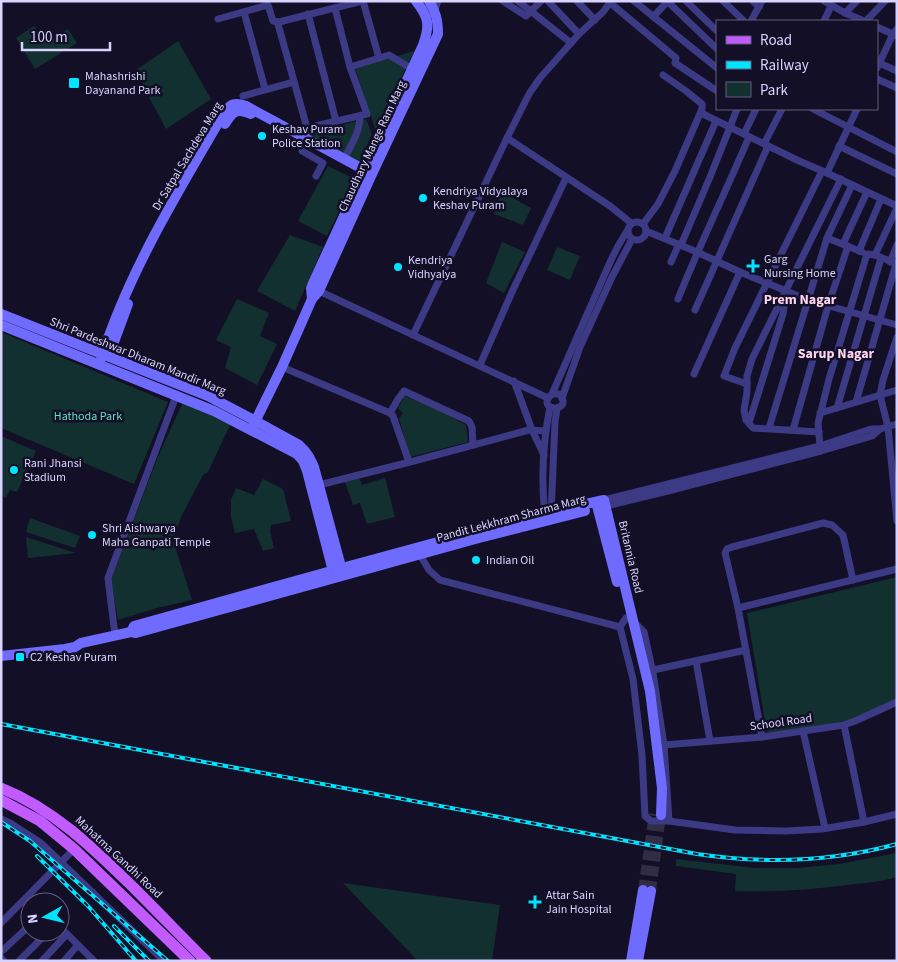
<svg xmlns="http://www.w3.org/2000/svg" width="898" height="962" font-family="'Source Sans 3',sans-serif">
  <style>
    .green { fill: #12302f }
    .lines { fill: none; stroke-linecap: round; stroke-linejoin: round }
    .secondary-tunnel { stroke: #312d47; stroke-width: 10; stroke-dasharray: 10 5; stroke-linecap: butt }
    .street { stroke: #3d3a85; stroke-width: 7 }
    .secondary { stroke: #6f6bff; stroke-width: 10 }
    .primary { stroke: #c25bff; stroke-width: 11 }
    .rail-casing { stroke: #00e5ff; stroke-width: 4 }
    .rail { stroke: #130f26; stroke-width: 2; stroke-dasharray: 5.5; stroke-linecap: butt }
    .poi-dot { fill: #00e5ff; stroke: #130f26; stroke-width: 2 }
    .labels { text-anchor: middle; stroke-width: 5; stroke-linejoin: round; paint-order: stroke }
    .poi-label { font-size: 12px; fill: #d9d4ff; stroke: #130f26; text-anchor: start }
    .street-label { font-size: 12px; fill: #d9d4ff; stroke: #130f26 }
    .park-label { font-size: 12px; fill: #5fe0c0; stroke: #130f26 }
    .neighbourhood-label { font-size: 14px; font-weight: bold; fill: #ffd6f0; stroke: #130f26 }
  </style>
  <rect width="100%" height="100%" fill="#130f26"/>
  <g class="green">
    <path d="M34,26L45,42L68,29L77,43L35,69L16,38Z"/>
    <path d="M178,41L211,99L166,129L135,71Z"/>
    <path d="M414,51L376,131L355,69Z"/>
    <path d="M366,119L372,134L359,162L305,134Z"/>
    <path d="M328,166L355,179L327,236L298,221Z"/>
    <path d="M502,192L531,208L523,225L494,214Z"/>
    <path d="M290,235L323,247L295,311L257,291Z"/>
    <path d="M502,242L525,252L504,293L486,283Z"/>
    <path d="M557,247L580,256L570,280L547,270Z"/>
    <path d="M237,299L269,313L260,336L277,344L257,385L225,368L231,347L216,340Z"/>
    <path d="M1,332L168,402L134,484L1,428Z"/>
    <path d="M404,396L437,409L466,425L468,442L410,457L399,419L403,413L398,408Z"/>
    <path d="M183,402L231,423L208,472L203,475L181,517L173,540L192,600L157,608L118,620L111,580L157,459Z"/>
    <path d="M1,436L36,451L17,492L10,490L6,498L1,496Z"/>
    <path d="M359,478L362,485L385,478L395,517L367,524L360,503L353,505L345,482Z"/>
    <path d="M263,479L283,489L291,521L271,525L270,531L274,548L263,551L254,529L235,533L231,517V500L236,488L254,495Z"/>
    <path d="M30,518L80,536L75,548L26,532Z"/>
    <path d="M26,537L76,553L28,558Z"/>
    <path d="M897,577V699L851,720L767,734L747,613Z"/>
    <path d="M897,853V877C881,882 864,883 847,885C810,890 773,892 735,891L736,874L676,866V859L755,868H797L839,864Z"/>
    <path d="M343,883L500,905L492,961H418Z"/>
  </g>
  <g class="lines">
    <g class="secondary-tunnel">
      <path d="M643,890L654,814"/>
      <path d="M651,891L661,815"/>
    </g>
    <g class="street">
      <path d="M363,1L379,58"/>
      <path d="M503,1L526,16L541,1"/>
      <path d="M518,1L571,43"/>
      <path d="M548,1L579,34"/>
      <path d="M577,1L595,20"/>
      <path d="M608,1L676,58L675,63L717,91"/>
      <path d="M634,1L717,68"/>
      <path d="M667,1L717,49"/>
      <path d="M686,1L717,31"/>
      <path d="M723,1L744,21"/>
      <path d="M753,1L759,7"/>
      <path d="M824,1L845,13L864,21"/>
      <path d="M244,12L265,89"/>
      <path d="M434,13L438,1"/>
      <path d="M845,13L857,1"/>
      <path d="M308,14L336,121"/>
      <path d="M653,17L668,1"/>
      <path d="M218,19L268,5L273,21L279,22L362,1"/>
      <path d="M751,21L762,1"/>
      <path d="M824,21L831,6"/>
      <path d="M866,21L885,1"/>
      <path d="M279,22L278,24L307,128"/>
      <path d="M877,27L897,36"/>
      <path d="M879,63L897,71"/>
      <path d="M350,67L389,55L412,69"/>
      <path d="M877,68L893,34L897,29"/>
      <path d="M877,79L897,88"/>
      <path d="M243,96L294,82"/>
      <path d="M813,109L897,152"/>
      <path d="M701,113L797,160L827,173L857,109"/>
      <path d="M744,134L756,109"/>
      <path d="M507,138L529,94L540,78L579,34L603,12L611,1"/>
      <path d="M764,144L782,109"/>
      <path d="M839,146L897,174"/>
      <path d="M344,159C351,145 360,132 360,116"/>
      <path d="M827,173L897,206"/>
      <path d="M316,176L323,163L302,151L309,134L307,128L367,114L350,67L335,8"/>
      <circle cx="637" cy="231" r="9"/>
      <path d="M643,224L658,204L675,171L702,109V104L686,91L663,75"/>
      <path d="M646,231L697,252L740,272L808,300L897,325"/>
      <path d="M665,238L716,121"/>
      <path d="M827,238L862,252"/>
      <path d="M843,244L867,192"/>
      <path d="M681,245L710,177L730,127L737,109"/>
      <path d="M859,251L881,199"/>
      <path d="M875,255L897,208"/>
      <path d="M671,262L679,244"/>
      <path d="M890,262L897,245"/>
      <path d="M319,291L548,398"/>
      <path d="M678,299C700,244 726,191 749,137"/>
      <path d="M695,310L768,146"/>
      <path d="M413,335L507,138L610,206L631,223"/>
      <path d="M897,337L883,380L880,395L888,427L897,521"/>
      <path d="M480,365L512,292L566,178"/>
      <path d="M282,367L390,413L393,416L409,462"/>
      <path d="M694,374L740,272"/>
      <path d="M514,381L532,430L544,455"/>
      <path d="M747,384L724,376L735,348L822,171"/>
      <path d="M552,394H559C576,413 533,412 552,394L611,260L618,246L627,231"/>
      <path d="M562,398L580,347L612,277L632,239"/>
      <path d="M856,402L896,264"/>
      <path d="M837,408L881,258"/>
      <path d="M390,413L398,399L404,391L469,421L472,427L473,445"/>
      <path d="M820,413L897,390"/>
      <path d="M749,423L783,314L785,299"/>
      <path d="M769,428L827,238L852,185"/>
      <path d="M793,430L828,306L848,246"/>
      <path d="M819,432L753,428L746,420L744,410L747,392V376L752,359L841,179"/>
      <path d="M820,446L818,423L829,379L867,254L875,255L897,264"/>
      <path d="M319,485L414,461L529,430L546,431"/>
      <path d="M604,500L820,446L871,429H880"/>
      <path d="M606,506L668,491L821,451L872,436L880,429L897,424"/>
      <path d="M551,515L555,422L557,408"/>
      <path d="M545,516C541,480 543,442 550,407"/>
      <path d="M420,555L429,570L440,580L620,627"/>
      <path d="M738,608L897,569"/>
      <path d="M626,618L620,627L633,679L642,755L645,816L651,821H669"/>
      <path d="M633,621L644,632L653,673L664,745L669,821L735,830L786,831L822,829L864,822L897,814"/>
      <path d="M115,635L108,578L176,396"/>
      <path d="M696,661L710,741"/>
      <path d="M653,670L746,650"/>
      <path d="M844,725L864,822"/>
      <path d="M803,731L825,828"/>
      <path d="M762,737L738,608L725,553L727,549L732,547L823,523L832,525L843,535L853,580"/>
      <path d="M664,745L762,737L844,725L855,721L897,702"/>
      <path d="M1,819L10,823L41,843L164,961"/>
      <path d="M1,923L74,849"/>
      <path d="M60,927L94,961"/>
      <path d="M1,952L30,925"/>
      <path d="M1,958L4,961"/>
      <path d="M19,961L48,932"/>
      <path d="M42,961L67,934"/>
      <path d="M64,961L78,945"/>
    </g>
    <g class="secondary">
      <path d="M225,124C233,111 236,108 251,114"/>
      <path d="M312,299L311,288L313,283L423,45C430,26 429,17 416,1"/>
      <path d="M1,314L208,396L250,418L299,445C307,452 310,458 314,467L343,574"/>
      <path d="M1,325L214,411L297,454L303,461L307,471L334,575"/>
      <path d="M114,342L128,304"/>
      <path d="M101,359C129,271 178,192 224,113C231,103 235,102 246,106L372,174"/>
      <path d="M251,430L282,367L312,299L319,291L372,174L438,34C438,21 436,12 429,1"/>
      <path d="M596,502L617,582"/>
      <path d="M131,632L134,626L342,568L545,513L604,500L650,691L662,788L661,815"/>
      <path d="M1,656L65,649L75,647L81,643L131,632L136,633L479,538L585,511"/>
      <path d="M631,961L643,890"/>
      <path d="M638,961L651,891"/>
    </g>
    <g class="primary">
      <path d="M1,788C54,809 94,849 134,888C158,912 182,937 206,961"/>
      <path d="M1,800L40,821L74,849L190,961"/>
    </g>
    <defs>
      <g id="rail">
        <path d="M1,724L697,854C764,864 831,862 897,844"/>
        <path d="M1,822L30,841L168,961"/>
        <path d="M37,856L88,906L136,961"/>
        <path d="M114,926L149,961"/>
      </g>
    </defs>
    <use href="#rail" class="rail-casing"/>
    <use href="#rail" class="rail"/>
  </g>
  <g class="poi-dot">
    <rect x="68" y="77" width="12" height="12" rx="2.5"/>
    <circle cx="262" cy="136" r="5"/>
    <circle cx="423" cy="198" r="5"/>
    <path d="M750.5 258.5h5v5h5v5h-5v5h-5v-5h-5v-5h5z"/>
    <circle cx="398" cy="267" r="5"/>
    <circle cx="14" cy="470" r="5"/>
    <circle cx="92" cy="535" r="5"/>
    <circle cx="476" cy="560" r="5"/>
    <rect x="15" y="652" width="10" height="10" rx="2.5"/>
    <path d="M532.5 894.5h5v5h5v5h-5v5h-5v-5h-5v-5h5z"/>
  </g>
  <g class="labels">
    <g class="poi-label">
      <text x="85" y="80">Mahashrishi<tspan x="85" dy="14">Dayanand Park</tspan></text>
      <text x="272" y="133">Keshav Puram<tspan x="272" dy="14">Police Station</tspan></text>
      <text x="433" y="195">Kendriya Vidyalaya<tspan x="433" dy="14">Keshav Puram</tspan></text>
      <text x="764" y="263">Garg<tspan x="764" dy="14">Nursing Home</tspan></text>
      <text x="408" y="264">Kendriya<tspan x="408" dy="14">Vidhyalya</tspan></text>
      <text x="24" y="467">Rani Jhansi<tspan x="24" dy="14">Stadium</tspan></text>
      <text x="102" y="532">Shri Aishwarya<tspan x="102" dy="14">Maha Ganpati Temple</tspan></text>
      <text x="486" y="564">Indian Oil</text>
      <text x="30" y="661">C2 Keshav Puram</text>
      <text x="546" y="899">Attar Sain<tspan x="546" dy="14">Jain Hospital</tspan></text>
    </g>
    <g class="street-label">
      <text transform="translate(372 146) rotate(-65)" y="4">Chaudhary Mange Ram Marg</text>
      <text transform="translate(187 156) rotate(-59)" y="4">Dr Satpal Sachdeva Marg</text>
      <text transform="translate(138 356) rotate(22)" y="4">Shri Pardeshwar Dharam Mandir Marg</text>
      <text transform="translate(511 518) rotate(-15)" y="4">Pandit Lekkhram Sharma Marg</text>
      <text transform="translate(631 557) rotate(77)" y="4">Britannia Road</text>
      <text transform="translate(781 722) rotate(-8)" y="4">School Road</text>
      <text transform="translate(119 857) rotate(43)" y="4">Mahatma Gandhi Road</text>
    </g>
    <g class="park-label">
      <text x="88" y="420">Hathoda Park</text>
    </g>
    <g class="neighbourhood-label">
      <text x="800" y="304">Prem Nagar</text>
      <text x="836" y="358">Sarup Nagar</text>
    </g>
  </g>
  <rect width="898" height="962" fill="none" stroke="#d9d4ff" stroke-width="5"/>
  <rect x="716" y="20" width="162" height="90" fill="#130f26" stroke="#625e7d"/>
  <rect x="726" y="36" width="25" height="8" fill="#c25bff" stroke="#625e7d"/>
  <text x="760" y="45" font-size="15" fill="#d9d4ff">Road</text>
  <rect x="726" y="61" width="25" height="8" fill="#00e5ff" stroke="#625e7d"/>
  <text x="760" y="70" font-size="15" fill="#d9d4ff">Railway</text>
  <rect x="726" y="82" width="25" height="15" fill="#12302f" stroke="#625e7d"/>
  <text x="760" y="95" font-size="15" fill="#d9d4ff">Park</text>
  <g transform="translate(45 917) rotate(262)"><circle r="24" fill="#130f26" stroke="#625e7d"/>
  <path d="M0-4L9 19L0 12L-9 19Z" fill="#00e5ff"/>
  <text y="-8" font-size="14" font-weight="bold" text-anchor="middle" fill="#d9d4ff">N</text>
  </g>
  <path d="M22 42v8h88v-8" fill="none" stroke="#d9d4ff" stroke-width="2.5"/>
  <text x="30" y="42" font-size="15" fill="#d9d4ff" stroke="#130f26" stroke-width="4" paint-order="stroke">100 m</text>
</svg>
